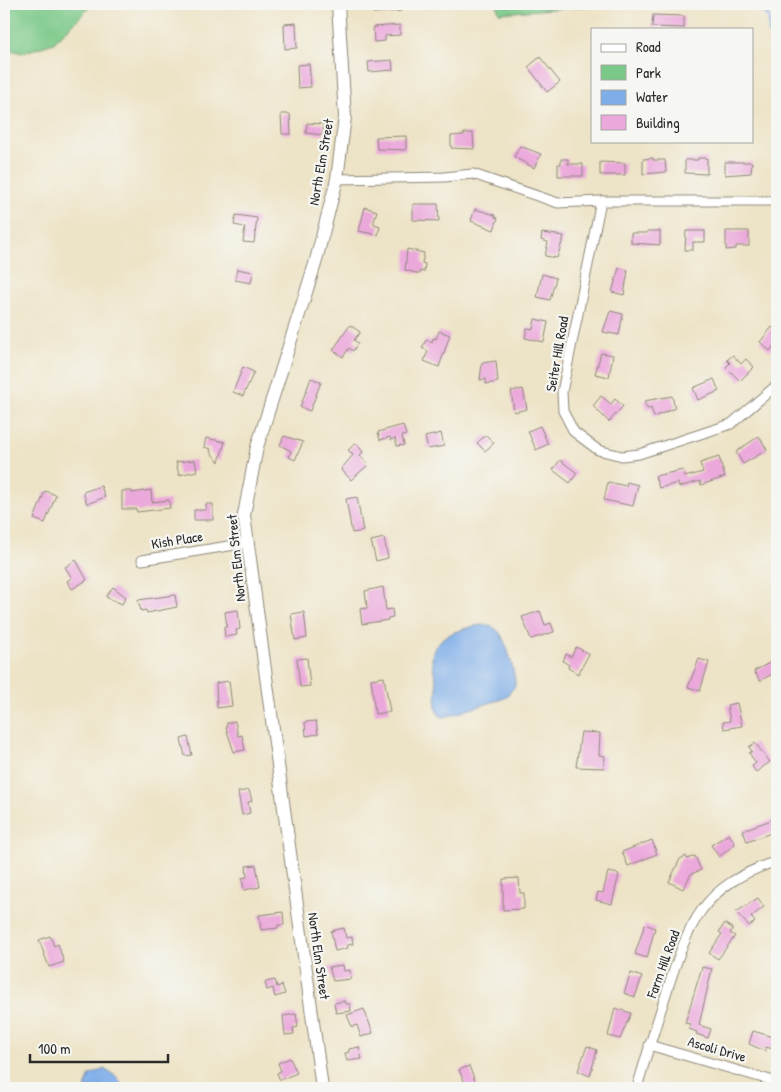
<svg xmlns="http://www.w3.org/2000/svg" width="781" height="1092" font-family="'Patrick Hand',sans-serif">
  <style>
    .green { fill: #7bc989; stroke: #537a5a }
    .water { fill: #7eade8; stroke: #546c8a }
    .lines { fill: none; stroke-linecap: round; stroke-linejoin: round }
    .stream { stroke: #7eade8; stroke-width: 2.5 }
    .building { fill: #eba8db }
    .minor-casing { stroke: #8c8778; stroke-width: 11 }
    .secondary-casing { stroke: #8c8778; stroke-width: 14 }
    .minor { stroke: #fff; stroke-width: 9 }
    .secondary { stroke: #fff; stroke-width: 12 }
    .labels { text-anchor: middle; stroke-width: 4.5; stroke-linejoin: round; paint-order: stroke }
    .street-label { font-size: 14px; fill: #2b2b2b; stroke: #f6f6f2 }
  </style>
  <rect width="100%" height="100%" fill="#f6f6f2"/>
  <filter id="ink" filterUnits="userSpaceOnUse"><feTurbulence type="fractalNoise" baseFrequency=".02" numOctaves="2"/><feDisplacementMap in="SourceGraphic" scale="10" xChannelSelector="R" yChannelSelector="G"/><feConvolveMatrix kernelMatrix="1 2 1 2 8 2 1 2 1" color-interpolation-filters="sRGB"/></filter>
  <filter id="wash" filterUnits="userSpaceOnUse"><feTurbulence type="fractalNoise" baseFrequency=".0096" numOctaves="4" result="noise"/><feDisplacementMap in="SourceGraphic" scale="20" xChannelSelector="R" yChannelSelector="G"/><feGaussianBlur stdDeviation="1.12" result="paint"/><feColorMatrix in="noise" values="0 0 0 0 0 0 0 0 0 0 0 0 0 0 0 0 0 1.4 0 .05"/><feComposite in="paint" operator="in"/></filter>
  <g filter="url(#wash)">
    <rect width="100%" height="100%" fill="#ede3c6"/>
    <g class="green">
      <path d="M4,4H93L54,43L22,53L4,48Z"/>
      <path d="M497,4H619L499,13Z"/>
    </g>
    <g class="water">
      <path d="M481,625C488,625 495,627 499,632C506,640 516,675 515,686L505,698L445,717L440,716C433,708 437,699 437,689C437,679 432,669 432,658C433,635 464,628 481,625Z"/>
      <path d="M104,1069L117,1077L124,1088H85L90,1075Z"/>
    </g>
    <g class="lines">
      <path class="stream" d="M751,4V8L763,12L769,17V35L777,42"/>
    </g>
    <g id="blocks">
      <g class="building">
        <path d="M372,4H400L401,11L373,13Z"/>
        <path d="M653,15L684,16V28L652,27Z"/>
        <path d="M296,23L297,48L285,49L284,24Z"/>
        <path d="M400,25V35L385,36V41L374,42L373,27Z"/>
        <path d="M540,57L560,82L547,92L528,67Z"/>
        <path d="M392,60L393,70L369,72L368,62Z"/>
        <path d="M309,64L311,87L298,88L297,65Z"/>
        <path d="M281,114H290L291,134H282Z"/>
        <path d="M307,123L324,124L323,135L306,133Z"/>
        <path d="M464,133H473L474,149L451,148V136L464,135Z"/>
        <path d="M406,136V150L377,149L376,137Z"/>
        <path d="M520,146L541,154L534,168L514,157Z"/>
        <path d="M653,158V160H665L666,172L643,174V159Z"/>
        <path d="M698,158H707V174L685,173V160H698Z"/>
        <path d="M561,159H568V164H583V176H558V164H561Z"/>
        <path d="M600,162L625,163V175H600Z"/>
        <path d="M725,162H752L751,173L725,175Z"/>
        <path d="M413,204H438L439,221L413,220Z"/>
        <path d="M365,207L377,211L374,221V224L380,226L378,235L359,231Z"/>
        <path d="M475,209L495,215V217L498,218L494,230L471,221Z"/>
        <path d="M236,215L257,218L254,243L243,242L245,227L234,225Z"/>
        <path d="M647,231H660V245L631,243V233H647Z"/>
        <path d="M686,231H705V242H693V250H685Z"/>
        <path d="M726,231H749V246H736V249L726,250Z"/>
        <path d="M542,233L564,236L557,258L545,256L548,242L541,240Z"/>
        <path d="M407,249L424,253L422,263L425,264L424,272L420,271V274L405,270Z"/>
        <path d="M619,268L628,270L624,295L612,292Z"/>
        <path d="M237,269L253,272L251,283L235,280Z"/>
        <path d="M542,274L556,278L550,300L537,297Z"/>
        <path d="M610,311L623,314L619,335L603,332Z"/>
        <path d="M535,319L548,322L544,342L525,338L527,328L533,329Z"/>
        <path d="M350,325L360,332L354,340L358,343L353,351L349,348L343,357L333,350Z"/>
        <path d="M772,327L777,331V341L770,351L760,342Z"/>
        <path d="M439,331L450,335L439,367L424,361L428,351L422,348L426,340L432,342L433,338L436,339Z"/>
        <path d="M601,353L613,355L609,377L595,374Z"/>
        <path d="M733,355L741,364L746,359L754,367L740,381L726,367L730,363L727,360Z"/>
        <path d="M496,361L498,382L486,384V379L480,380L482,363Z"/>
        <path d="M243,367L254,372L243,396L233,392Z"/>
        <path d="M311,378L321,382L310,411L300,407Z"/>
        <path d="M714,379L719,391L698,400L693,388Z"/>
        <path d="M523,389L527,409L514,412L511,391Z"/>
        <path d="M601,396L611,404L615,399L623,406L609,422L593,406Z"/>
        <path d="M672,396L675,408L654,417L651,408L647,409L644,401Z"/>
        <path d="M403,425L406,435L402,436L404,445L397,446L395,438L391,440L390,437L380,440L378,432Z"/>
        <path d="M540,426L548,444L536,450L528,431Z"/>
        <path d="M441,433L444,446L428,449L425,437Z"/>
        <path d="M486,435L494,443L485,451L477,443Z"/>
        <path d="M284,436L303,442L295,460L289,457L291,451L280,445Z"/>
        <path d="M759,436L767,450L743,464L736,452Z"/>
        <path d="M206,438L225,442L219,462L210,452L211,449L204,447Z"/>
        <path d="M356,443L363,452L360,455L368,465L351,480L341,469L353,455L348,450Z"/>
        <path d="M719,457L725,477L701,485L700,481L679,487L678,483L659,488L655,476L683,470L685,477L703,472L700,463Z"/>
        <path d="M195,460L197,471L179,475L176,462Z"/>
        <path d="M560,460L577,473L570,483L553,470Z"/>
        <path d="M608,482L626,486L627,482L638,485L633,506L604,500Z"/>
        <path d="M101,486L105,497L87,504L83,492Z"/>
        <path d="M151,490L152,502L169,500L170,508L137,512L136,509H122V491H132V493Z"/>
        <path d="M45,491L56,495L45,523L34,519Z"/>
        <path d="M357,497L363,531L352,533L346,499Z"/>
        <path d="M206,504H213V520H194V510H206Z"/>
        <path d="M384,538L388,558L376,561L371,541Z"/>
        <path d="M76,560L87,580L72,589L67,581L72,578L65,567Z"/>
        <path d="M113,587L126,597L122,604L106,597Z"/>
        <path d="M383,587L386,610L392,609L393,617L388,618V620L362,624L360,609L367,608L365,591Z"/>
        <path d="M175,595L177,607L147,613L146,610L141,611L138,600Z"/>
        <path d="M238,610L240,629L236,630L237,635L225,637L224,627H227L225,612Z"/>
        <path d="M540,611L545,625L551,623L554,632L531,639L522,617Z"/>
        <path d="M304,612L307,638L295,640L291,614Z"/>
        <path d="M576,647L589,654L578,674L568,668L569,665L563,661L566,654L571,657Z"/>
        <path d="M307,658L310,686L300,687L297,659Z"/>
        <path d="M699,659L709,662L700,691L688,687Z"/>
        <path d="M777,659V671L760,681L754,671Z"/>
        <path d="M384,677L390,712L375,714L371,679Z"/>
        <path d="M229,681L232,706L217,708L216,683Z"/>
        <path d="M737,703L742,726L724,729L723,722L730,721L727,705Z"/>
        <path d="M235,721L238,736L242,735L245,750L234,752L226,728L227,723Z"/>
        <path d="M316,721L318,734L306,736L305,722Z"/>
        <path d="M581,732L600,733L599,755L605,756L604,768L576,767Z"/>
        <path d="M188,737L192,755L185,756L181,739Z"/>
        <path d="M755,743L770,762L756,772L752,766L756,763L749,753L752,751L749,747Z"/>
        <path d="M249,790L252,801L248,802L250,813L242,815L238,792Z"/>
        <path d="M777,818L776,831L747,842L743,830Z"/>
        <path d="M729,834L735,844L719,857L711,845Z"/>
        <path d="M652,840L657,854L628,866L622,852Z"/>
        <path d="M686,856L687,859L695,856L701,870L691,874L683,889L669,882L680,859Z"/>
        <path d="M256,865L260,887L244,890L242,878L247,877L246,866Z"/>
        <path d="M608,872L619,874L612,904L596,900L598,892L603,893Z"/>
        <path d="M519,878L520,893H524V909L503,910V879Z"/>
        <path d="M758,898L764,907L751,917L755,922L749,926L736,912Z"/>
        <path d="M283,912L284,925H278V928L261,930L259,915Z"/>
        <path d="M725,923L733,929L730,933L735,936L718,959L709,953L722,934L719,932Z"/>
        <path d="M645,924L655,928L647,958L635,954Z"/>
        <path d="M344,928L346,938L352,937L353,944L347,945L348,948L335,951L331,931Z"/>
        <path d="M50,936L54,946L58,944L64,962L49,967L39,940Z"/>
        <path d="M343,965L344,971L350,970L351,979L333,981L329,967Z"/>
        <path d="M702,967L712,969L699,1025L711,1029L708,1038L696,1034L697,1032L689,1029L690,1024L685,1023Z"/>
        <path d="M631,973L642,977L635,997L624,993Z"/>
        <path d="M275,980L277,987L282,985L285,994L275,997L273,988L267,990L265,982Z"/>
        <path d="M345,1001L346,1004H350L351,1011L336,1013L334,1003Z"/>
        <path d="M615,1008L631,1013L620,1039L608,1036Z"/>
        <path d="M364,1009L373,1033L361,1037L357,1025L352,1027L347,1015Z"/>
        <path d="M296,1014L298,1027L293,1028L294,1034L285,1035L283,1016Z"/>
        <path d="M753,1031L777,1038L773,1049L766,1047L765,1051L749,1044Z"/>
        <path d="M587,1046L597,1050L590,1076L578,1071Z"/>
        <path d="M359,1047L362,1059L347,1061L345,1053L349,1052V1049Z"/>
        <path d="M290,1058L297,1073L280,1080L277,1073L281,1071L278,1063Z"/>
        <path d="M469,1066L478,1088H467L459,1070Z"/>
      </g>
    </g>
  </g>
  <g filter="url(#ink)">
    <use href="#blocks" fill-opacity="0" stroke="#8c8778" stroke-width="1"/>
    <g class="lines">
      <defs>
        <g id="minor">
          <path d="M337,179L444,177L473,174L558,203L601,201"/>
          <path d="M777,201H601L562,392L563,411L574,432L598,450L622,456L639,454L731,424L777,385"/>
          <path d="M142,560L247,543"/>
          <path d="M649,1045L777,1082"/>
          <path d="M637,1088C646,1056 656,1025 666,994C689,923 701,886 777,861"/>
        </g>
        <path id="secondary" d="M322,1088L244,515L257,447L315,264L337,179L345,117L338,4"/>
      </defs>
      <use href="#minor" class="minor-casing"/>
      <use href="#secondary" class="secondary-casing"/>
      <use href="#minor" class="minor"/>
      <use href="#secondary" class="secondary"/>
    </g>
  </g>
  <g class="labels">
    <g class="street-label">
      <text transform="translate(321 162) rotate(-80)" y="5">North Elm Street</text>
      <text transform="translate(557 354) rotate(-80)" y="5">Seiter Hill Road</text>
      <text transform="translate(177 540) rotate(-9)" y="5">Kish Place</text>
      <text transform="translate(236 558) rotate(-96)" y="5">North Elm Street</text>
      <text transform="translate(319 956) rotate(82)" y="5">North Elm Street</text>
      <text transform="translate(663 964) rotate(-70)" y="5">Farm Hill Road</text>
      <text transform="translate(717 1049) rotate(16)" y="5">Ascoli Drive</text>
    </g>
  </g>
  <rect width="781" height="1092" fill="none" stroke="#f6f6f2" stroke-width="20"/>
  <rect x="591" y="28" width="162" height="115" fill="#f6f6f2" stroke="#a5a5a2"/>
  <rect x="601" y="44" width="25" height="8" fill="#ffffff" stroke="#a5a5a2"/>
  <text x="636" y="52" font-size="15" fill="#2b2b2b">Road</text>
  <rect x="601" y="65" width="25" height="15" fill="#7bc989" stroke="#a5a5a2"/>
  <text x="636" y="78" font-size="15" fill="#2b2b2b">Park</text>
  <rect x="601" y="90" width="25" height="15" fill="#7eade8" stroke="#a5a5a2"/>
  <text x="636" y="102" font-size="15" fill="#2b2b2b">Water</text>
  <rect x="601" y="115" width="25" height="15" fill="#eba8db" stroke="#a5a5a2"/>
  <text x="636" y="128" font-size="15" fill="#2b2b2b">Building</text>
  <path d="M30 1054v8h138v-8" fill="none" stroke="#2b2b2b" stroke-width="2.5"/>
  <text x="38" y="1054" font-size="15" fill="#2b2b2b" stroke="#f6f6f2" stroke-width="4" paint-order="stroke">100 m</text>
</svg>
